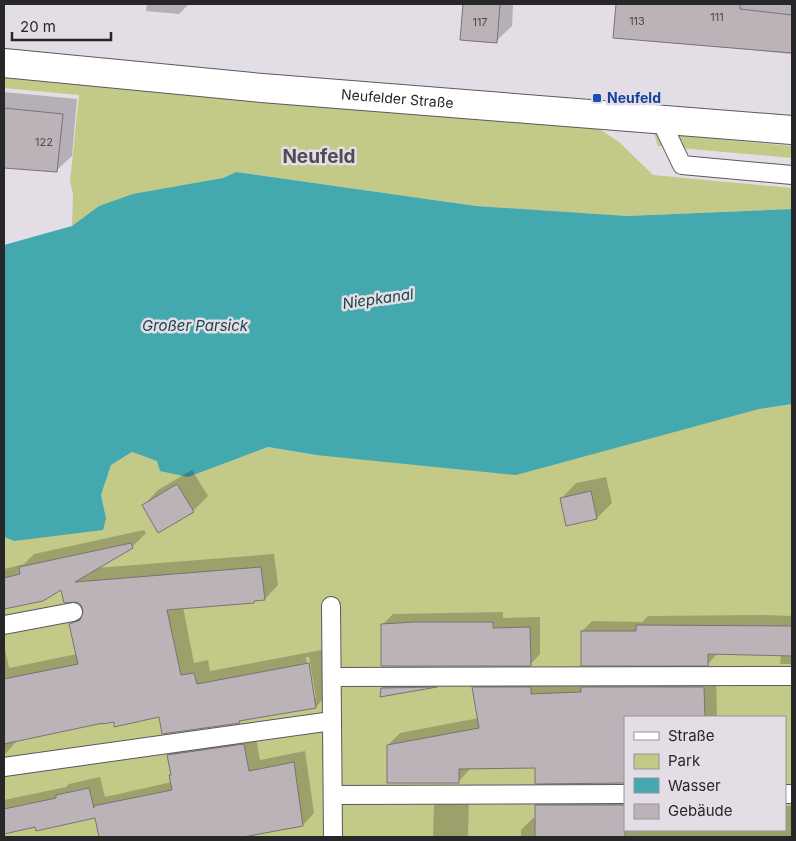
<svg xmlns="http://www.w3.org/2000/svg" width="796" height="841" font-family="Inter,sans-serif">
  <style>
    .green { fill: #c3c986; fill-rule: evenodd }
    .water { fill: #44a8af }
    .shadow { fill: #0003; fill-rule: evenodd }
    .building { fill: #bcb3b8; stroke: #7a7276 }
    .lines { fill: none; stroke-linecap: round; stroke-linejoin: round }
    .lane-casing { stroke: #5d5860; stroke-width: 20 }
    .secondary-casing { stroke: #5d5860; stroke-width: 30 }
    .lane { stroke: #fff; stroke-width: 18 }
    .secondary { stroke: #fff; stroke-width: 28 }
    .transit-dot { fill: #1a4fb4; stroke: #e3dde6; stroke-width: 2 }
    .labels { text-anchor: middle; stroke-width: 5; stroke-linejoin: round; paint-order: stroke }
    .number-label { font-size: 11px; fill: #4c494d }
    .street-label { font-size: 14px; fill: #272629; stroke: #e3dde6 }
    .transit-label { font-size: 14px; font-weight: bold; fill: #164399; stroke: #e3dde6; text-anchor: start }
    .water-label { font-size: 15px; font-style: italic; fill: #184549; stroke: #e3dde6 }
    .district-label { font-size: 19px; font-weight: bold; fill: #504c53; stroke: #e3dde6 }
  </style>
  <rect width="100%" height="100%" fill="#e3dde6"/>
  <g class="green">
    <polygon points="4,76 595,126 619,142 653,175 792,188 792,209 627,216 476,206 236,172 223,178 99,206 72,226 73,194 70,182 79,95 4,88"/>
    <polygon points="654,133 792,146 792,158 658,146"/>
    <path d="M792,404V837H4V537L14,541L106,518L101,495L111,465L132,452L157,461L188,477L268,447L316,455ZM625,717H785V830H625Z"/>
  </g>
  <polygon class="water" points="236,172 476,206 627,216 792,209 792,404 759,409 516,475 316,455 268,447 188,477 160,471 157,461 132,452 111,465 101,495 106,518 103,530 14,541 4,537 4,245 72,226 99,206 133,194 223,178"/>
  <g class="shadow">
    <polygon points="147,4 189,4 179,14 146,11"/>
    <polygon points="464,4 513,4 512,26 496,41 461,38"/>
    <polygon points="617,4 792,4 792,54 614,37"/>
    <polygon points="4,92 77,99 72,156 56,171 4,167"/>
    <polygon points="192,470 208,496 193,511 143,506 158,490"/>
    <polygon points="606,477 612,503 597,518 561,499 576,483"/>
    <path d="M144,530L146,533L132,547L96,568L274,554L278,585L265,599L183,607L194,663L208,660L210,671L322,650L329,693L316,707L242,719L239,722L159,716L115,720L18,740L4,755V645L9,668L77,654L70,624L84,611L82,604L62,588L43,599L4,608V569L24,564L34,554ZM306,657H309L316,698H313Z"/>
    <polygon points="503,612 503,618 540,617 540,654 530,665 383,624 393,614"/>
    <polygon points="764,615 792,616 792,664 780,664 781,655 718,653 708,664 582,631 592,621 642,622 648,616"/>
    <polygon points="397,673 450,673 437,686 382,696 382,688"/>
    <polygon points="716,675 717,717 625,717 537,767 471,768 458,782 388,745 400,733 479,718 473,688 485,676"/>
    <polygon points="255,733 260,760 305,751 314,813 303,825 236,837 100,837 96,817 4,833 4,800 66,787 69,784 100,777 105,797 172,782 170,776 172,774 168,755 180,744"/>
    <polygon points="447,793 469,793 468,837 433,837 434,806"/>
    <polygon points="549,793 625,793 625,830 785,830 785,806 792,806 792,837 521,837 521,830 533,818 536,818 536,805"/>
  </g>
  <g class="building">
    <polygon points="463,4 500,4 497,43 460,40"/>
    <polygon points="616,4 740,4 740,9 792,15 792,53 613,38"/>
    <polygon points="4,108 63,114 57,172 4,168"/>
    <polygon points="177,484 194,512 158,533 142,505"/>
    <polygon points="591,491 597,519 566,526 560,498"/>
    <polygon points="131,543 133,548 75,582 261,567 265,600 254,601 254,603 167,610 181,675 194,673 197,684 309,663 316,708 239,721 240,723 162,734 159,717 114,727 114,722 103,724 103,723 4,744 4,679 78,664 69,624 80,620 83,611 81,605 77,602 64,603 61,590 43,601 4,609 4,578 20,574 19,567"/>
    <polygon points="415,622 493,622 493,628 530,627 531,666 381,666 381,624"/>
    <polygon points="636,625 792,626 792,656 708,654 708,666 581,666 581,631 636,631"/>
    <polygon points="437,687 380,697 381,688"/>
    <polygon points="472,687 531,687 531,694 581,692 581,687 704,687 705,717 625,717 625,783 535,784 535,768 459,769 459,783 387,783 387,745 479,728"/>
    <polygon points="244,744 249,771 294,762 303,826 243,837 99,837 95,818 36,831 35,827 4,834 4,809 56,798 56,795 89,788 94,808 93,806 172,790 169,775 171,775 167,755"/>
    <rect x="535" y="805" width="90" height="32"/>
  </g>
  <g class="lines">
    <g class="lane-casing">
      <g id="lane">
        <polyline points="660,119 682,165 792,175"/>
        <polyline points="331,606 333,837"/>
        <polyline points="4,625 73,612"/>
        <polyline points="332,677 792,676"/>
        <polyline points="4,767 332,721"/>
        <polyline points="785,794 792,794"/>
        <polyline points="333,795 625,794"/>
      </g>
    </g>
    <g class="secondary-casing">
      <g id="secondary">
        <path id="s1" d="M4,63L262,88L792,130"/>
      </g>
    </g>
    <use href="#lane" class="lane"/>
    <use href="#secondary" class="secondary"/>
  </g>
  <rect class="transit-dot" x="592" y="93" width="10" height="10" rx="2.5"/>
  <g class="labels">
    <g class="number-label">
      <text x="717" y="21">111</text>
      <text x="637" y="25">113</text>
      <text x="480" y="26">117</text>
      <text x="44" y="146">122</text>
    </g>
    <g class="street-label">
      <text dy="5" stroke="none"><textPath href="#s1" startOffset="395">Neufelder Straße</textPath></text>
    </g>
    <g class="transit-label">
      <text x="607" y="103">Neufeld</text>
    </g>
    <g class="water-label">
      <text transform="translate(378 299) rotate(-8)" y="5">Niepkanal</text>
      <text x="195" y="331">Großer Parsick</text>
    </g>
    <g class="district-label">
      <text x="319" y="163">Neufeld</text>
    </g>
  </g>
  <rect width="796" height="841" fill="none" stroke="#272629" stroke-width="10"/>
  <rect x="624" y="716" width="162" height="115" fill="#e3dde6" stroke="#98949a"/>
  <rect x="634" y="732" width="25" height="8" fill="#ffffff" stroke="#98949a"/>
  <text x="668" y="741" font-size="15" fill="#272629">Straße</text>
  <rect x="634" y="754" width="25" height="15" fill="#c3c986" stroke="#98949a"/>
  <text x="668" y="766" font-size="15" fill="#272629">Park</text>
  <rect x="634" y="778" width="25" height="15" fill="#44a8af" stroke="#98949a"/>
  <text x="668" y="791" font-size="15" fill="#272629">Wasser</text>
  <rect x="634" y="804" width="25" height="15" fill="#bcb3b8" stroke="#98949a"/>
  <text x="668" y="816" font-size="15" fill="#272629">Gebäude</text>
  <path d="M12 32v8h99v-8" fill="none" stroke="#272629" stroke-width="2.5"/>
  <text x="20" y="32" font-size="15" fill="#272629" stroke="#e3dde6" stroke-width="4" paint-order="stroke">20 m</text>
</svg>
